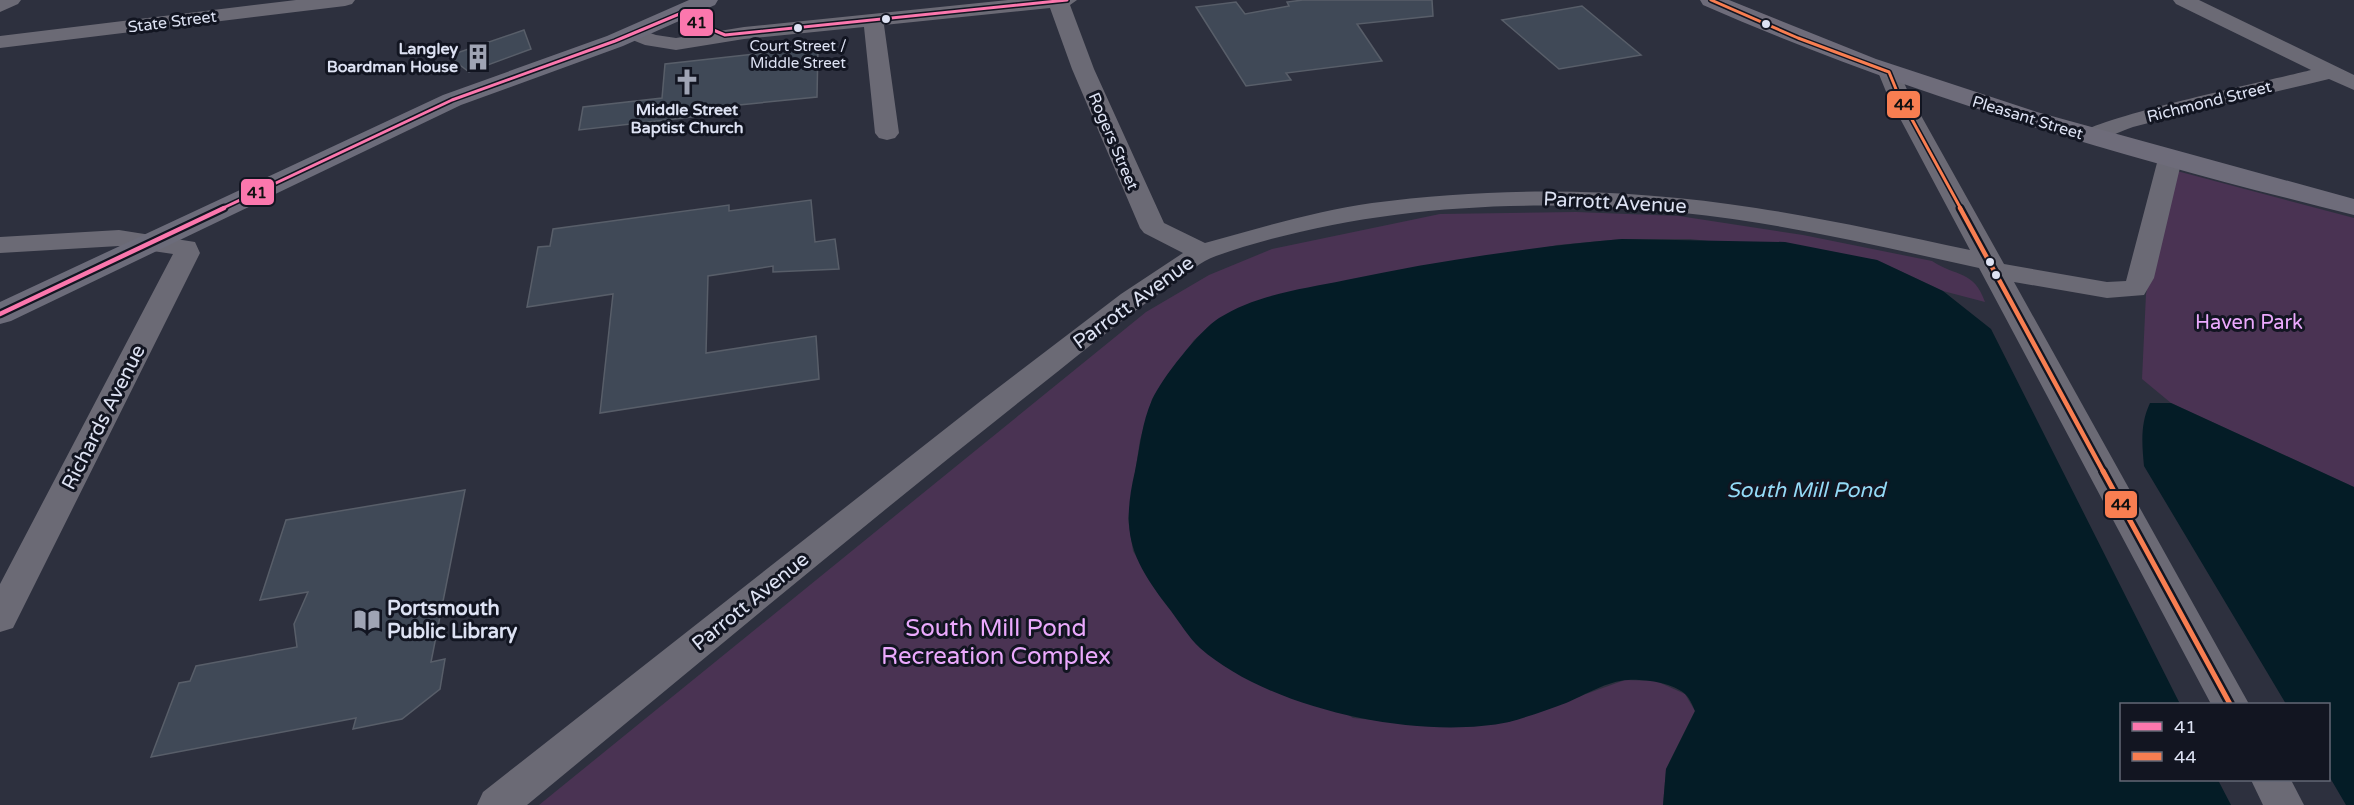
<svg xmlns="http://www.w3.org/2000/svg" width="2354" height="805" font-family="'Varela Round',sans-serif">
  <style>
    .green { fill: #4a3353 }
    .water { fill: #041c26 }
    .building { fill: #404957; stroke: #585e69; stroke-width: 1.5 }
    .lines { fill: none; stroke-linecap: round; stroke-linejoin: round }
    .street { fill: #6b6a75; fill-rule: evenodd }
    .secondary { fill: #6e6c7a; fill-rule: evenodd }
    .primary { fill: #6c6c7a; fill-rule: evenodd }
    .bus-1-far1-casing { stroke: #121521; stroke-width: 6 }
    .bus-1-casing { stroke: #121521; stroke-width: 9 }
    .bus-2-far2-casing { stroke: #121521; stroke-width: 6 }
    .bus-2-far1-casing { stroke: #121521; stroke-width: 9 }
    .bus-2-casing { stroke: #121521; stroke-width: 10 }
    .bus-1-far1 { stroke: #fb77ad; stroke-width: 3 }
    .bus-1 { stroke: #fb77ad; stroke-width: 4.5 }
    .bus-2-far2 { stroke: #f87e51; stroke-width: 3 }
    .bus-2-far1 { stroke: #f87e51; stroke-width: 4.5 }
    .bus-2 { stroke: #f87e51; stroke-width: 5 }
    .bus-dot { fill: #dde2f3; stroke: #121521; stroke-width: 2 }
    .labels { text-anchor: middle; stroke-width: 6; stroke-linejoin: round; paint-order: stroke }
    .far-bus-label { font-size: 15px; fill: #dde2f3; stroke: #121521 }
    .far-street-label { font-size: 16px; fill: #dde2f3; stroke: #121521 }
    .far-poi-label { font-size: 16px; font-weight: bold; fill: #dde2f3; stroke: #121521; text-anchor: end }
    .street-label { font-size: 20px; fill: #dde2f3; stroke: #121521 }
    .park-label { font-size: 20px; fill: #eba9fd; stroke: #121521 }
    .poi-label { font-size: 20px; font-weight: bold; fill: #dde2f3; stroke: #121521; text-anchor: start }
    .water-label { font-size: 21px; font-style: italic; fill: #94daf6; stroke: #121521 }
    .near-park-label { font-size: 24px; fill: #eba9fd; stroke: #121521 }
    .line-badge { stroke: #121521; stroke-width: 2 }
    .pale-badge-label { font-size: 16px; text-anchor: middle; font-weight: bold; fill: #111 }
  </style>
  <rect width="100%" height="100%" fill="#2d303e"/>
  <g class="green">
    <polygon points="2177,171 2354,218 2354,487 2171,403 2142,379 2146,294"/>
    <path d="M1576,212L1679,216L1803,235L1932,261C1956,277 1974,270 1985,302L1943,291L1877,260L1690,239H1622L1557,245L1218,319L1194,340L1152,399L1140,440L1128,519L1133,551L1159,595L1353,718L1445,727L1508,722L1625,680L1656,681L1685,694L1695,711L1666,769L1663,805H539L1146,312L1209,275L1272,249L1440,214Z"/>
  </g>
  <g class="water">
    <path d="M1622,239L1785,242L1877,260L1943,291L1991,329L2180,704H2122V780H2218L2231,805H1663L1666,769L1695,711C1693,706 1689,697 1685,694C1673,683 1644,679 1628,680C1607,681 1585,695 1566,703C1548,710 1527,717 1509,722C1419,741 1269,709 1200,648C1189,638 1180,623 1171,611C1132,561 1120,535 1135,471C1140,447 1142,422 1152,400C1161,379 1200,330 1219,318C1257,294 1303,289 1346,280C1437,261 1529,247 1622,239Z"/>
    <path d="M2150,403H2171L2354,487V805H2346L2329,776L2328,704H2286L2144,466C2142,444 2140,424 2150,403Z"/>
  </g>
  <g class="building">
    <polygon points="1303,0 1432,0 1433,16 1357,24 1382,61 1286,73 1291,80 1246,86 1196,7 1236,2 1245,14 1289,6 1287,2"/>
    <polygon points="1582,6 1641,55 1559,69 1502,20"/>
    <polygon points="524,30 531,49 469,72 448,56"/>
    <polygon points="818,47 817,97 709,108 709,115 579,130 583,107 662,98 665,64"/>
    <polygon points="811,200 815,242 835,239 839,269 773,272 773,266 708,276 706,353 816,336 819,379 600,413 613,294 527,307 538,247 550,246 553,229 729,205 729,211"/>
    <polygon points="465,490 431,662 445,659 440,689 402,719 353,729 356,718 151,757 179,683 190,681 196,666 297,647 294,624 308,592 260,600 286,520"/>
  </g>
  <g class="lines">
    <g class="street">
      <polygon points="0,0 21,0 18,4 0,12"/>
      <polygon points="296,0 355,0 352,4 345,6 0,48 0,36"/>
      <path d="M1008,0H1077L1070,5L1094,69L1164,223L1205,243C1260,228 1315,211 1372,203C1500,186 1629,188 1756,208C1828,219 1899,235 1970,250L1887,94L1878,72L1881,67L1889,65L1897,67L1909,94L2004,264L2107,282L2126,281L2158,159L2162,154L2170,152L2178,154L2182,159L2154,278L2144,295L2107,298L2014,282L2249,704H2211L1979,268C1906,252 1833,235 1759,223C1583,195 1386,197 1216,256C1201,261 1187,274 1174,283C1129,314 1086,349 1042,384C868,521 698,664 527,805H477L483,792L982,400L1121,294L1183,253L1144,233L1140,228L1072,69L1050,8L884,25L899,133L895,138L887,140L879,138L875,133L864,27L744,39L676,50L645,45L625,37L622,33L625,29L632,27L656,35L676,38L744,27Z"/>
      <path d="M2173,0H2199L2354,75V90L2329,79C2263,95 2198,110 2133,127C2116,132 2099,145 2081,141L2077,136C2090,118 2277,79 2311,70L2176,4Z"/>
      <polygon points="119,230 195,242 200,253 13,628 0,632 0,584 173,254 119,246 0,253 0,237"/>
      <polygon points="2251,780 2291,780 2304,805 2263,805"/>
    </g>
    <path class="secondary" d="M1700,0H1729L1876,59L2037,112L2354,199V215C2132,160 1913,97 1703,5Z"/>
    <polygon class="primary" points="689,0 718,0 715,5 623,46 461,105 11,321 0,324 0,302 443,95 607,36"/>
    <g class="bus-1-far1-casing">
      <polyline id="bus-1-far1" points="221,209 452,100 615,41 684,12 697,23 725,35 1067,0"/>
    </g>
    <g class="bus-1-casing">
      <polyline id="bus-1" points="0,314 224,208"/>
    </g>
    <g class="bus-2-far2-casing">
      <polyline id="bus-2-far2" points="1711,0 1798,38 1889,72 1898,94 1961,209"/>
    </g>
    <g class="bus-2-far1-casing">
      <polyline id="bus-2-far1" points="1960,208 2104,473"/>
    </g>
    <g class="bus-2-casing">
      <polyline id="bus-2" points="2103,471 2230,704"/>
    </g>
    <use href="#bus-1-far1" class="bus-1-far1"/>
    <use href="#bus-1" class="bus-1"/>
    <use href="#bus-2-far2" class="bus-2-far2"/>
    <use href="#bus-2-far1" class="bus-2-far1"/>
    <use href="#bus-2" class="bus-2"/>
  </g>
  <defs>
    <g id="building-bare" transform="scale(2.07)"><path d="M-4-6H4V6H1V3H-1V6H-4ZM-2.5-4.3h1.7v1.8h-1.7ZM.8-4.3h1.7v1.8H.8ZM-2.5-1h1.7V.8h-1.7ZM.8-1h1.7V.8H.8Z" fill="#9fa4b4" stroke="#121521" stroke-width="2.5" paint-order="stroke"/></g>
    <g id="church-bare" transform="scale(2.07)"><path d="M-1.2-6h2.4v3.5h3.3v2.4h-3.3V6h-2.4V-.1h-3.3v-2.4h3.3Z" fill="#9fa4b4" stroke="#121521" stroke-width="2.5" paint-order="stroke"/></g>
    <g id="library-bare" transform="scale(2.07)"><path d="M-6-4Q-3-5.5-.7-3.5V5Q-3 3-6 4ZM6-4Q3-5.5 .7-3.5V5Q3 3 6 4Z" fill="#9fa4b4" stroke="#121521" stroke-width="2.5" paint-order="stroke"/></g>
  </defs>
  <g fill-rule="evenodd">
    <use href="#building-bare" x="478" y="57"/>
    <use href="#church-bare" x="687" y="82"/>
    <use href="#library-bare" x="367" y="620"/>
  </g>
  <g class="bus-dot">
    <circle cx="886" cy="19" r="5"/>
    <circle cx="1766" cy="24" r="5"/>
    <circle cx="798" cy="28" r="5"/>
    <circle cx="1990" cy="262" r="5"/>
    <circle cx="1996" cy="275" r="5"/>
  </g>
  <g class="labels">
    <g class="far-bus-label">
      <text x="798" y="51">Court Street /<tspan x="798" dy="17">Middle Street</tspan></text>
    </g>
    <g class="far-street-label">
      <text transform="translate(172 21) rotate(-7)" y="6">State Street</text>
      <text transform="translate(2209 101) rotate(-14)" y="6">Richmond Street</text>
      <text transform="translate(2028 117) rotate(17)" y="6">Pleasant Street</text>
      <text transform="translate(1114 141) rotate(67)" y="6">Rogers Street</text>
    </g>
    <g class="far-poi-label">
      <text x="458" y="54">Langley<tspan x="458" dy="18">Boardman House</tspan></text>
      <text x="687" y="115" text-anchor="middle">Middle Street<tspan x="687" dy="18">Baptist Church</tspan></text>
    </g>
    <g class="street-label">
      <text transform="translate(1615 202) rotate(3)" y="7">Parrott Avenue</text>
      <text transform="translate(1133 302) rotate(-36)" y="7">Parrott Avenue</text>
      <text transform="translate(103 417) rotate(-63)" y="7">Richards Avenue</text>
      <text transform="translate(750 601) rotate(-39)" y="7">Parrott Avenue</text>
    </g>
    <g class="park-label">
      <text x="2249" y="329">Haven Park</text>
    </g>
    <g class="poi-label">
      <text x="387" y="615">Portsmouth<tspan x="387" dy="23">Public Library</tspan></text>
    </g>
    <g class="water-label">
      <text x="1806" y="497">South Mill Pond</text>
    </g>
    <g class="near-park-label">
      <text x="996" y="636">South Mill Pond<tspan x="996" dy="28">Recreation Complex</tspan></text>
    </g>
  </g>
  <g class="line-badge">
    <rect x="679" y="8" width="35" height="29" rx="6" fill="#fb77ad"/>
    <rect x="1886" y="90" width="35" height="29" rx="6" fill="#f87e51"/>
    <rect x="240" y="178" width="35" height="28" rx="6" fill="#fb77ad"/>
    <rect x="2104" y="490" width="34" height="29" rx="6" fill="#f87e51"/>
  </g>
  <g class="pale-badge-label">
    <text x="697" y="28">41</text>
    <text x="1904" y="110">44</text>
    <text x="257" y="198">41</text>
    <text x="2121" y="510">44</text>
  </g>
  <rect x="2120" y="703" width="210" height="78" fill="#121521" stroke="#636775" stroke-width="1.5"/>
  <rect x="2132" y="722" width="30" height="9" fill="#fb77ad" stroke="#636775" stroke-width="1.5"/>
  <text x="2174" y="733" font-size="18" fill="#dde2f3">41</text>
  <rect x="2132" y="752" width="30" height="9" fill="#f87e51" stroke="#636775" stroke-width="1.5"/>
  <text x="2174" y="763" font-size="18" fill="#dde2f3">44</text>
</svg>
